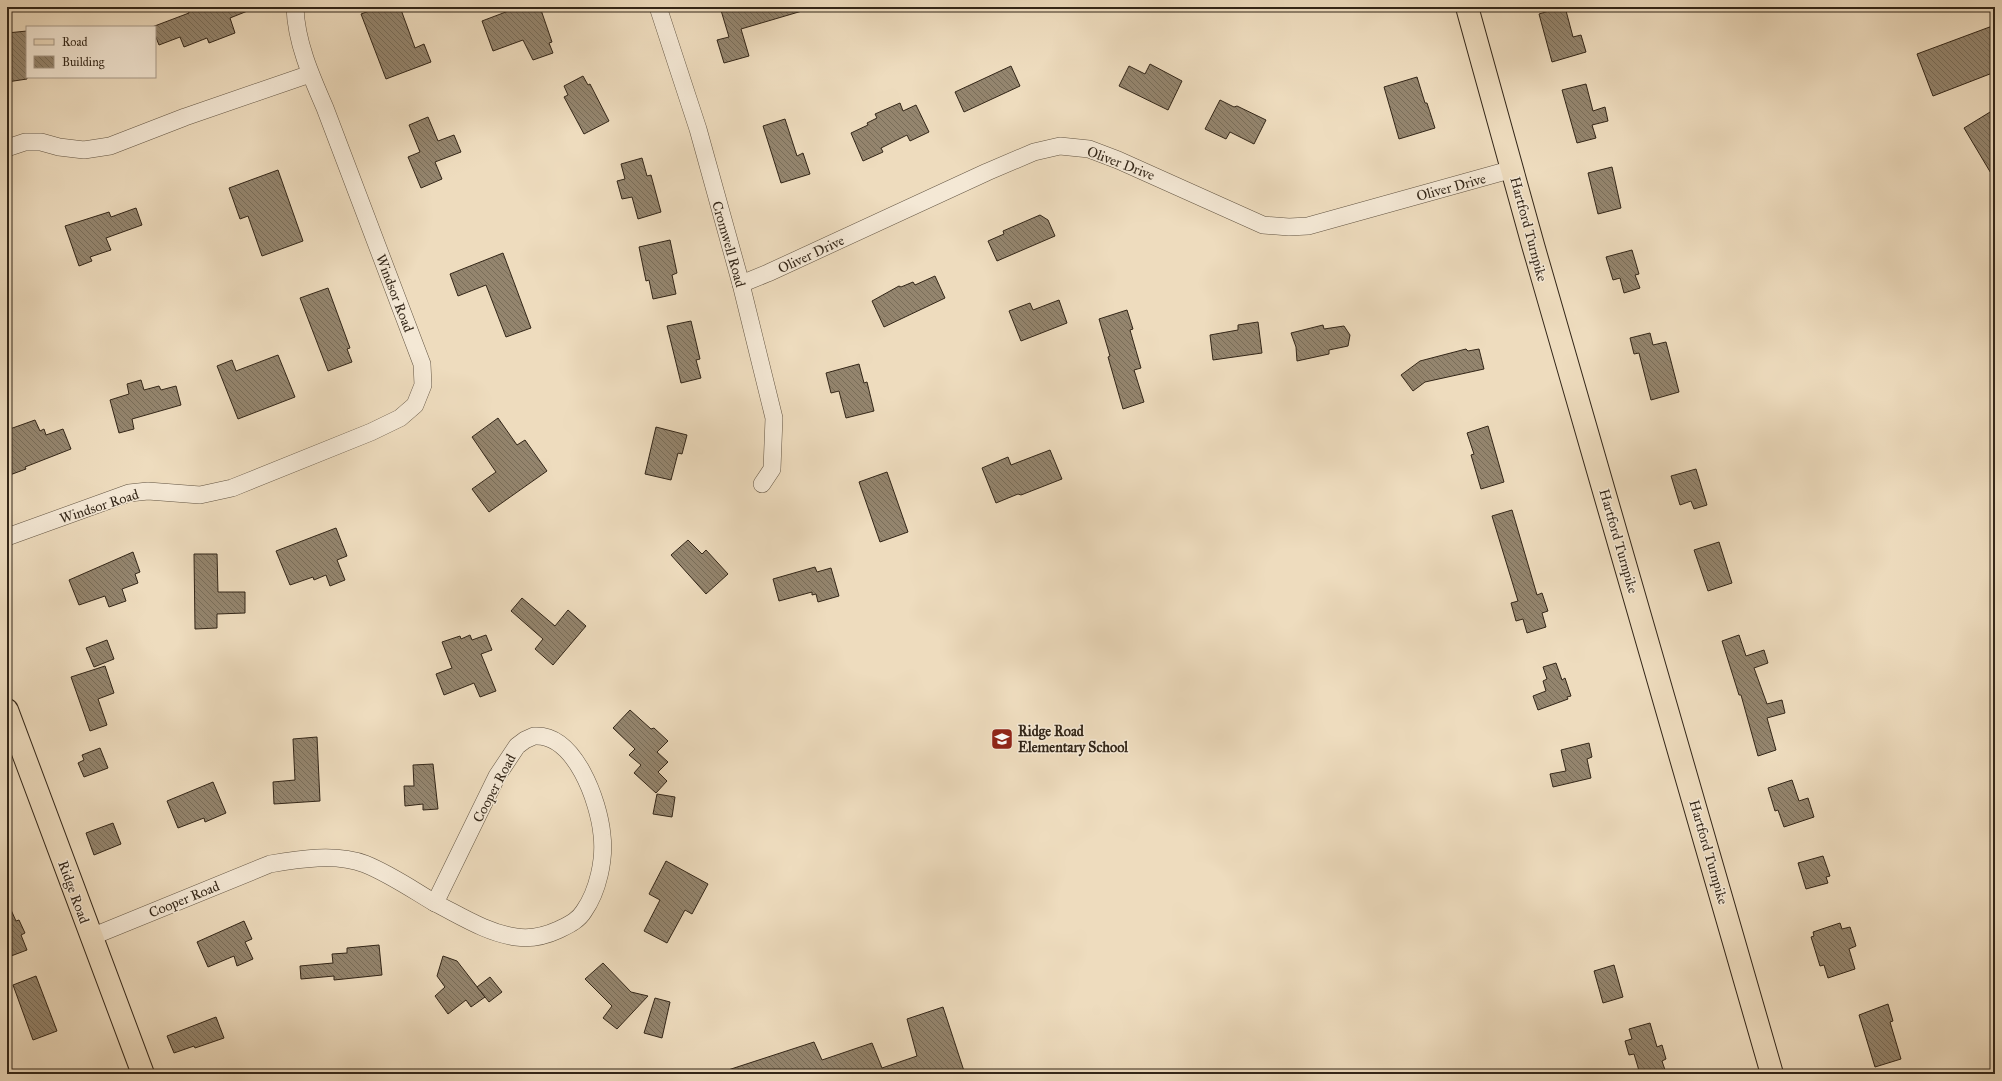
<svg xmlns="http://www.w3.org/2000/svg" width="2002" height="1081" font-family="'IM FELL Great Primer',serif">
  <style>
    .building { fill: url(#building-back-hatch); stroke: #332618 }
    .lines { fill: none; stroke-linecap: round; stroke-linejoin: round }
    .minor-casing { stroke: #625442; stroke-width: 18 }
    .major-casing { stroke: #332618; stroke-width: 24 }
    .minor { stroke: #f4e8d5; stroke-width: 17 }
    .major { stroke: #eedcbe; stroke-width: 22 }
    .labels { text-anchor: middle; stroke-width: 3; stroke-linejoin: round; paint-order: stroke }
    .street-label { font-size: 14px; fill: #332618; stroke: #f4e8d5 }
    .poi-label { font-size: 14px; font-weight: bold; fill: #332618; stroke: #f4e8d5; text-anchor: start }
  </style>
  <defs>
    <pattern id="building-back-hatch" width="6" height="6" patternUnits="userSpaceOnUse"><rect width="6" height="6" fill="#94856e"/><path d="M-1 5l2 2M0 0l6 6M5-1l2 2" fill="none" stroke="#796d59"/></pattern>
  </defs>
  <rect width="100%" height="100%" fill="#eedcbe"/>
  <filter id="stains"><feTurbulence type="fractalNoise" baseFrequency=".005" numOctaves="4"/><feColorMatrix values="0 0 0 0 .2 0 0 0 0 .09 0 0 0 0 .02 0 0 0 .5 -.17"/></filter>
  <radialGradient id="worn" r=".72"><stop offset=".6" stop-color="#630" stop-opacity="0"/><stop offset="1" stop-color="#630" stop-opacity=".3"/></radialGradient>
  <g class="building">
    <polygon points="187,7 255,7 255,8 230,18 235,33 209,43 207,38 184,47 180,37 159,45 155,35 155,27 152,27 189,13"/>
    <polygon points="380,7 400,7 415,48 424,44 431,62 386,79 361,14"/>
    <polygon points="519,7 540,7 552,42 549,43 553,53 533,60 523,40 493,51 482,21"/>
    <polygon points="720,7 802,7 802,11 741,29 749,56 724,63 717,40 729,37"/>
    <polygon points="1562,7 1565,7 1573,37 1581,35 1586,52 1552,62 1539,14"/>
    <polygon points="1995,25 1995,72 1933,96 1917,54"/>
    <polygon points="27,31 27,79 7,82 7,33"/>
    <polygon points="1150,64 1182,81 1168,110 1119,86 1129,66 1145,74"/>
    <polygon points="1011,66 1020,86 964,112 955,92"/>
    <polygon points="583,76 588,85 590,84 609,121 584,134 564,97 568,95 564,86"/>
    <polygon points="1417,77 1425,103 1427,103 1435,128 1399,139 1384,87"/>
    <polygon points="1586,84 1593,111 1605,107 1608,121 1592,125 1596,138 1577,143 1562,90"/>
    <polygon points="1220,100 1234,107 1237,106 1266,120 1254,144 1230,132 1226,139 1205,129"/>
    <polygon points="900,103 903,111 916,105 929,132 910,141 907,135 881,148 883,152 863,161 851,133 868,125 867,123 877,118 875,114"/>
    <polygon points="1995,109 1995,180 1964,128"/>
    <polygon points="428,117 438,141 454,135 461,152 435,162 442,179 421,188 408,157 420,152 409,125"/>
    <polygon points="785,119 797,156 803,153 810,174 781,183 763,126"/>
    <polygon points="642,158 647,176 651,175 661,212 638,219 632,197 622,199 617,181 625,179 621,164"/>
    <polygon points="1612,167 1621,208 1598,214 1588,173"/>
    <polygon points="278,170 303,241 262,256 248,216 240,219 229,188"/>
    <polygon points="136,208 142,225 106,238 111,250 90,257 92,261 79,266 65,226 109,212 111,217"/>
    <polygon points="1040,215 1048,220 1055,236 997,261 988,241 1004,234 1003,231"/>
    <polygon points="670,240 677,273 672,275 676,294 653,299 649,280 646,281 639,247"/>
    <polygon points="1632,250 1639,274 1635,275 1640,288 1624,293 1620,278 1613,280 1606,257"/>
    <polygon points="503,253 531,328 506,337 486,285 458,296 450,274"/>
    <polygon points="935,276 945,298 884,327 872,301 899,286 901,287 913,282 915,285"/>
    <polygon points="328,288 350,348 347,349 352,362 328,371 300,298"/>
    <polygon points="1059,300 1067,323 1021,341 1009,311 1030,303 1033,310"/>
    <polygon points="1127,310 1133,329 1130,330 1141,368 1134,370 1144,402 1123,409 1108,357 1110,356 1099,319"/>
    <polygon points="691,321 700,359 696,360 701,378 681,383 667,326"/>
    <polygon points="1258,322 1262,353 1213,360 1210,335 1238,330 1238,325"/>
    <polygon points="1323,325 1324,329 1344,326 1350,335 1348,346 1329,350 1329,354 1297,361 1296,347 1291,333"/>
    <polygon points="1650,333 1653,345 1666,342 1679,392 1651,400 1639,353 1634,354 1630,338"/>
    <polygon points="1466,349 1468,351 1479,349 1484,369 1425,382 1413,391 1401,375 1420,361"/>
    <polygon points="278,355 295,397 238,419 217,366 232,360 236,371"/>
    <polygon points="859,364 864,383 867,382 874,411 846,418 839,391 831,393 826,373"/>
    <polygon points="141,380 144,390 159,386 161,390 176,386 181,405 132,419 134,429 119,433 110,400 129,394 127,384"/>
    <polygon points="498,418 517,445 525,440 547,471 489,512 472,489 496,472 472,437"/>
    <polygon points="35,420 40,431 44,429 46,435 63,429 71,449 25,467 26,469 7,476 7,430"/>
    <polygon points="1488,426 1504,482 1481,489 1471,455 1474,454 1467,433"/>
    <polygon points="656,427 687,435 682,454 678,453 671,480 645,474"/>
    <polygon points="1050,450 1062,479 1021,495 1018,494 996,503 982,468 1008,457 1011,465"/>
    <polygon points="1696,469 1707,505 1694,509 1691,501 1680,505 1671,476"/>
    <polygon points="887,472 908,532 880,542 859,482"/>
    <polygon points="1512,510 1537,595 1542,593 1548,611 1542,613 1546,627 1527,633 1523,619 1516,621 1511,603 1518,601 1492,516"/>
    <polygon points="336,528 347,556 337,560 345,580 330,586 326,575 314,580 313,577 290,585 276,551"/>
    <polygon points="688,540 702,554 706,550 728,574 706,594 671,555"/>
    <polygon points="1719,542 1732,583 1708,591 1694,550"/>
    <polygon points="133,552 140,572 135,574 138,583 122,589 126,601 109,607 105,596 79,605 69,580"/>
    <polygon points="194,554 217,554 218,592 245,592 245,613 217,614 217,628 195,629"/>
    <polygon points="815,567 817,572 831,568 839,596 818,602 816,594 812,595 812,592 779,601 773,579"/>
    <polygon points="522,598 555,626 568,610 586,626 553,665 535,649 543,639 511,611"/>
    <polygon points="470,635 472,640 486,635 492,650 481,654 496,691 480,697 474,683 444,695 436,674 452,668 442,642 460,636 461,639"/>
    <polygon points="1739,635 1746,656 1764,650 1768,663 1754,668 1767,704 1782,700 1785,713 1767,718 1776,750 1758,756 1741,695 1739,695 1722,641"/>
    <polygon points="107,640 114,659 94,667 86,648"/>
    <polygon points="1556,663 1562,680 1565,678 1571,696 1567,697 1568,699 1538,710 1533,696 1546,691 1543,681 1547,679 1543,667"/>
    <polygon points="105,666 114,693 98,699 107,725 90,731 71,677"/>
    <polygon points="630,710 651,729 654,728 668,741 657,752 668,762 658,772 667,781 656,793 634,773 641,765 629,755 635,749 613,728"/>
    <polygon points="317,737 320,801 274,804 273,782 295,780 293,739"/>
    <polygon points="1589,743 1592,757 1587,759 1591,778 1553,787 1550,774 1566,771 1561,750"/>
    <polygon points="100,748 108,768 84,777 78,763 84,760 82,755"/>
    <polygon points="433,764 438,809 423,810 423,804 405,806 404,786 414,786 413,765"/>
    <polygon points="1792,780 1799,801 1808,798 1814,817 1784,827 1778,810 1775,811 1768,788"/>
    <polygon points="213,782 226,813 205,822 204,818 178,828 167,801"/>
    <polygon points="657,794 675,797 672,817 653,814"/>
    <polygon points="113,823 121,844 94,855 86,833"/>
    <polygon points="1823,856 1830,876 1826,877 1828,883 1806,889 1798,863"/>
    <polygon points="666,861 708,884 692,914 685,910 667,943 644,931 660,900 649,894"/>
    <polygon points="7,901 16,921 19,920 25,933 21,935 27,950 11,956 7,947"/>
    <polygon points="244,921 252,939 245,942 253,959 237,966 234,956 208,967 197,942"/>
    <polygon points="1840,923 1842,929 1850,927 1856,946 1849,949 1855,969 1828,978 1824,965 1820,966 1811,937 1814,936 1813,932"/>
    <polygon points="379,945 382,975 334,980 334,976 301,979 300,966 333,963 332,954 347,953 347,948"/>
    <polygon points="443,956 457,961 485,997 471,1007 466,1000 448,1014 435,996 445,987 437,976"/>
    <polygon points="603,963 631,992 648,996 617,1029 603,1018 612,1006 585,979"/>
    <polygon points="1614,965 1623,997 1603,1003 1594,971"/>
    <polygon points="36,976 57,1031 33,1040 13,985"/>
    <polygon points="490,977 502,992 489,1002 477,987"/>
    <polygon points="655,998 670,1002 662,1038 644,1033"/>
    <polygon points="1888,1004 1893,1021 1890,1022 1901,1059 1875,1067 1859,1015"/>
    <polygon points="943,1007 965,1074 725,1074 725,1071 814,1042 822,1060 872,1043 882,1068 917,1056 907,1019"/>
    <polygon points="216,1017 224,1038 195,1048 194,1046 174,1053 167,1036"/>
    <polygon points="1650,1023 1657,1047 1662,1045 1666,1059 1662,1061 1665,1070 1653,1074 1640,1074 1634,1054 1629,1055 1625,1041 1632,1039 1629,1029"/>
  </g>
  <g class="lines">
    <g class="minor-casing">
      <g id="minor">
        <polyline points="658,7 698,129 741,284 774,418 772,469 762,484"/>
        <polyline points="7,148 25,142 41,142 59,147 84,150 110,146 185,117 310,74"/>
        <polyline points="741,284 768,273 987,172 1034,152 1060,146 1089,149 1118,160 1263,225 1289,227 1308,226 1513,169"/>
        <path d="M7,537L129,493L148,491L200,495L232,488L371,432L400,418L415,405L423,385L422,364L325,108C311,76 296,42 295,7"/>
        <path d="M534,736C575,733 599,802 602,835C605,859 598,891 584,911C578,921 568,925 558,930C545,936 530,939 516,937C487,933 461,916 435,903L497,776L517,746L525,740Z"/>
        <path d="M91,937L270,864C299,859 336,853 365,864C390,874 413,890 435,903"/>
      </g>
    </g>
    <g class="major-casing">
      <g id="major">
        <polyline points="1467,7 1533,245 1772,1074"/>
        <polyline points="7,710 143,1074"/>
      </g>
    </g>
    <use href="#minor" class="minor"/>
    <use href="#major" class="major"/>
  </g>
  <defs>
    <g id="school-square" transform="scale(1.15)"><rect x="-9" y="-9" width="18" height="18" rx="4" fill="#8f2418" stroke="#f4e8d5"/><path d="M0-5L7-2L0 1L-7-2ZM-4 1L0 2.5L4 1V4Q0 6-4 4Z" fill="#fff"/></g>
  </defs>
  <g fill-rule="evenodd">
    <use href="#school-square" x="1002" y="739"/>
  </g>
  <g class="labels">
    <g class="street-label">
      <text transform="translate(1121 163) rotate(21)" y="5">Oliver Drive</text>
      <text transform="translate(1451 187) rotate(-15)" y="5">Oliver Drive</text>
      <text transform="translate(1529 229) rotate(75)" y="5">Hartford Turnpike</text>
      <text transform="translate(729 244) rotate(74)" y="5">Cromwell Road</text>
      <text transform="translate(811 254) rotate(-25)" y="5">Oliver Drive</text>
      <text transform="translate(395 293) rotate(69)" y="5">Windsor Road</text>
      <text transform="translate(99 506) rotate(-18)" y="5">Windsor Road</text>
      <text transform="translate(1619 541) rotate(74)" y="5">Hartford Turnpike</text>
      <text transform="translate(494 788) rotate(-62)" y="5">Cooper Road</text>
      <text transform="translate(1709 852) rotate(74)" y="5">Hartford Turnpike</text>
      <text transform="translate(74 892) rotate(70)" y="5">Ridge Road</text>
      <text transform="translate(184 899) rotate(-22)" y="5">Cooper Road</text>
    </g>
    <g class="poi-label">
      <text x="1018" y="736">Ridge Road<tspan x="1018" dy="16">Elementary School</tspan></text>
    </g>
  </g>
  <rect width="2002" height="1081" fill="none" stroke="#eedcbe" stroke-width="24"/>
  <rect x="8" y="8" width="1986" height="1065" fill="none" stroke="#332618" stroke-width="2"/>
  <rect x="12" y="12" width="1978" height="1057" fill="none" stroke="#332618"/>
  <rect x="26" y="26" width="130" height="52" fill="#f4e8d5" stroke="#a79a89"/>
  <rect x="34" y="39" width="20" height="6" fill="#eedcbe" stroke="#a79a89"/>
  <text x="62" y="46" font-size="12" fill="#332618">Road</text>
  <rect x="34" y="56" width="20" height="12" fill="url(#building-back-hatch)" stroke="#a79a89"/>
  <text x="62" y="66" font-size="12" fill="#332618">Building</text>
  <rect width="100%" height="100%" filter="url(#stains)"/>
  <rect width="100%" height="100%" fill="url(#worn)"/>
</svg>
